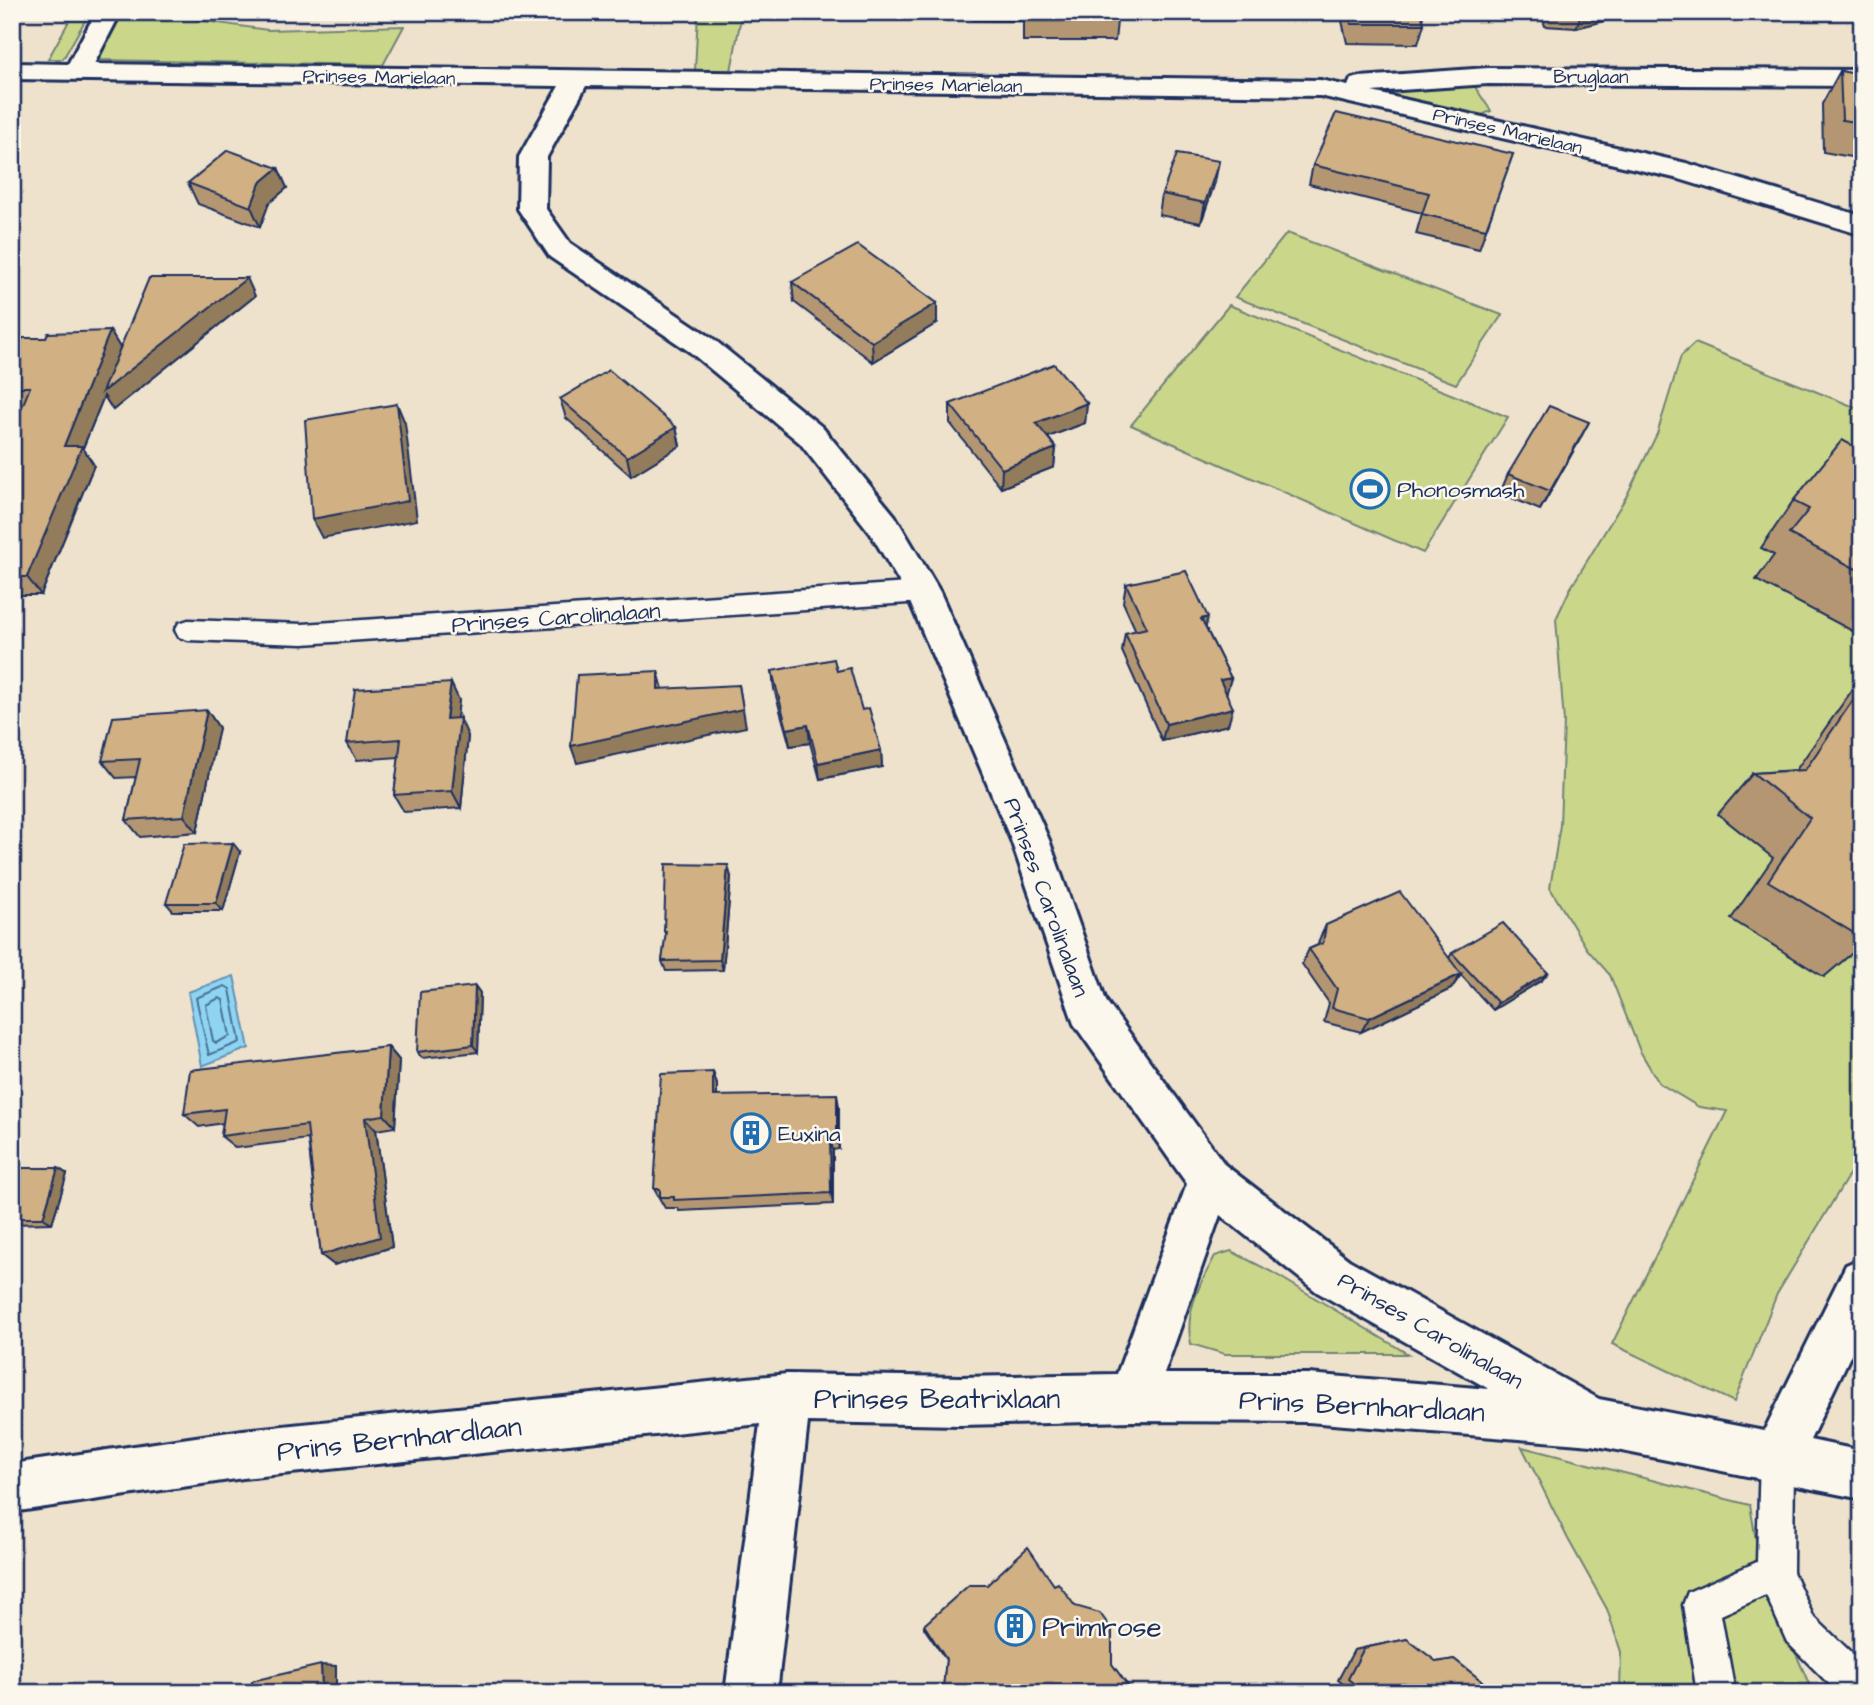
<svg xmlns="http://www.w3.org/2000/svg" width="1874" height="1705" font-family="'Architects Daughter',sans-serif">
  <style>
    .green { fill: #cad78a; stroke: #728374; stroke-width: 2 }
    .water { fill: #8fd4f0; stroke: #6192b6; stroke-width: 2 }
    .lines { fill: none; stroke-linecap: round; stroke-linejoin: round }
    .shore { stroke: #497198; stroke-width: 2 }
    .service-casing { stroke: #1b2f5e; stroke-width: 5 }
    .minor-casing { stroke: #1b2f5e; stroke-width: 6 }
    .service { fill: #fbf7ec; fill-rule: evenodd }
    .minor { fill: #fbf7ec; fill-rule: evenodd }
    .wall { fill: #b49772; stroke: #1b2f5e; stroke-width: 2 }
    .shaded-wall { fill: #927b5c; stroke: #1b2f5e; stroke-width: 2 }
    .building { fill: #d1b084; stroke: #1b2f5e; stroke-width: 2 }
    .labels { text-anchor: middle; stroke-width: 5; stroke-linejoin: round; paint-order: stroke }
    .far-street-label { font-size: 19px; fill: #1b2f5e; stroke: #fbf7ec }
    .poi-label { font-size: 23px; fill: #1b2f5e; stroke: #fbf7ec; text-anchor: start }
    .street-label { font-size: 23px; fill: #1b2f5e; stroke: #fbf7ec }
    .near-street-label { font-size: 28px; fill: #1b2f5e; stroke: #fbf7ec }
    .near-poi-label { font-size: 28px; fill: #1b2f5e; stroke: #fbf7ec; text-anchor: start }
  </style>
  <rect width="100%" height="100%" fill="#eee2cd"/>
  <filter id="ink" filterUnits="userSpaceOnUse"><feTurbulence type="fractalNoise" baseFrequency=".0143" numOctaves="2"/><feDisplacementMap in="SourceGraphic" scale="14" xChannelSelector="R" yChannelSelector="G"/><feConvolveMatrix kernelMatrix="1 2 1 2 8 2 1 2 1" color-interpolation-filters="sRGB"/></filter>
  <g filter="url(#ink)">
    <g class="green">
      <polygon points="74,12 90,12 63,59 48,59"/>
      <polygon points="117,12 183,12 183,18 268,30 404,26 383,65 98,60"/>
      <polygon points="698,12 742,12 731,71 695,71"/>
      <polygon points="1473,84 1491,111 1482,115 1380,95 1379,88"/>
      <polygon points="1287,233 1502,315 1456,384 1235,297"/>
      <polygon points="1229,305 1508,417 1423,553 1131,425"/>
      <polygon points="1695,343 1862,410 1862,1153 1777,1294 1734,1402 1612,1344 1727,1111 1699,1107 1659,1083 1640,1051 1610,975 1587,949 1550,888 1560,825 1564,722 1556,619 1570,589 1626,497 1657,434 1681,356"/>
      <path d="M1231,1251L1272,1272L1408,1354H1225L1191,1344C1184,1312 1200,1284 1215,1256Z"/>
      <polygon points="1522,1447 1750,1505 1762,1576 1813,1693 1620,1693 1621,1652 1607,1609 1568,1539"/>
    </g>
    <polygon class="water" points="234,976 249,1048 202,1066 188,992"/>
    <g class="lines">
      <g class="shore">
        <polygon points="225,986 230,989 240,1042 209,1055 196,998"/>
        <polygon points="219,998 223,1000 230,1036 216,1043 213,1041 206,1005"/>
      </g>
      <g class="service-casing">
        <g id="service">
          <polygon points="923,582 932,585 935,592 932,599 923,602 303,644 188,640 179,637 175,630 179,623 188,620 303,624"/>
          <polygon points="1777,1440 1789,1445 1794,1457 1793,1572 1813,1616 1862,1663 1862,1693 1838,1693 1787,1642 1766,1595 1721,1615 1735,1693 1697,1693 1683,1605 1688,1592 1757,1562 1760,1457 1765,1445"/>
        </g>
      </g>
      <g class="minor-casing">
        <path id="minor" d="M96,12H121L94,64L1320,80L1348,86L1351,79L1360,77L1488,68L1862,70V86L1488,84L1372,92L1686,163L1862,216V235L1679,179L1320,96L586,86L547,157L546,209L570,243L712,338L822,427L895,516L940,592L1049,840L1106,1001L1225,1165L1349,1260L1599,1399L1764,1431L1846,1265L1862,1258V1331L1810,1440L1862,1451V1499L1592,1445L1308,1422L1132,1421L960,1425L808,1422L777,1693H725L760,1424L243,1478L12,1512V1464L243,1430L787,1374L960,1377L1117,1374L1187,1184L1074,1024L1011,840L907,595L871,534L800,443L690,352L550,257L518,209L519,157L559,86L12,79V63L68,64ZM1220,1215L1317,1292L1489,1389L1308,1374H1164Z"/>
      </g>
      <use href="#service" class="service"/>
      <use href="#minor" class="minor"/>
    </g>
    <g class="wall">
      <polygon points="793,12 877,12 874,17 793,16"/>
      <polygon points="911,12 1118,12 1115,41 1023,41 1023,21 973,20 974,16 911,16"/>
      <polygon points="1340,12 1421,12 1424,24 1418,44 1347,43"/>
      <polygon points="1540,12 1607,12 1604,21 1576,28 1545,26"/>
      <polygon points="1840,71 1862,75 1862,159 1823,152 1822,104"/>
      <polygon points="1513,154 1479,249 1416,234 1422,213 1309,184 1313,165"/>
      <polygon points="278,168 287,188 269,203 260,227 198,204 188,183"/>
      <polygon points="1215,182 1201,223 1159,215 1162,194"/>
      <polygon points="792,282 937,323 873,362 794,302"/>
      <polygon points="255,296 113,410 104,396 83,448 94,465 41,595 12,595 12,432 22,407 12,406 12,359 46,338 110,331 120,348"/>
      <polygon points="560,399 676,427 680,446 631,476 566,418"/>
      <polygon points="1087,403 1085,423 1048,437 1056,448 1054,467 1001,488 950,423 950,404"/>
      <polygon points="1579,441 1540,510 1500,493 1508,474"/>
      <polygon points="1862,441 1862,636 1756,580 1774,555 1761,548 1793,501 1857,448"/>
      <polygon points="1126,584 1206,628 1231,678 1226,694 1228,725 1162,741 1122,651 1125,633 1136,631 1123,602"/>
      <polygon points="772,671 837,671 862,710 881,750 882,767 820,779 810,743 790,746 774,689"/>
      <polygon points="1862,676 1862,952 1857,949 1824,977 1731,919 1773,858 1718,814 1753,773 1796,770"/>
      <polygon points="459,700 457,718 468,736 461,808 404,812 394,795 399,757 357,760 347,743"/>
      <polygon points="207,710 219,728 197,832 140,837 126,820 136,777 116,778 102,761"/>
      <polygon points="240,852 223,911 173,911 166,903"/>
      <polygon points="731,877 723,970 666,971 662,961 666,936 664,931"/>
      <polygon points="1326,925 1449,958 1452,953 1548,973 1542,980 1493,1010 1461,975 1451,989 1361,1032 1324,1022 1329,1003 1302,964 1309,949 1318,945 1319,940"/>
      <polygon points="475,986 480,993 478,1052 422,1058 417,1052"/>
      <polygon points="388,1047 399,1060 395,1127 376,1130 392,1247 334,1265 321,1255 308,1139 236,1148 221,1136 223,1123 199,1127 184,1114"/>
      <polygon points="713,1072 717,1085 717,1096 839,1107 839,1149 833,1150 833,1204 679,1211 678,1208 665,1208 654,1189"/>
      <polygon points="12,1168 58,1168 67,1174 52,1223 12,1224"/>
      <polygon points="1054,1585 1133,1693 946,1693 943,1689 946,1660 924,1628 924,1625"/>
      <polygon points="1407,1639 1436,1662 1454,1659 1497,1693 1351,1693 1352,1691 1338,1680 1354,1650"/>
    </g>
    <g class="shaded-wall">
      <polygon points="1582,12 1607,12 1604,21 1576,28"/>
      <polygon points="1219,161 1215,182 1201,223 1205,203"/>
      <polygon points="278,168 287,188 269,203 260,227 251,207 260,183"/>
      <polygon points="247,278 255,296 113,410 104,396 83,448 94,465 41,595 27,577 64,446 110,331 122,351"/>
      <polygon points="937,303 937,323 873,362 872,342"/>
      <polygon points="1087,403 1085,423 1035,442 1036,423"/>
      <polygon points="397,404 405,423 417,520 322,538 312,519"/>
      <polygon points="1589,422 1579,441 1540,510 1550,491"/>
      <polygon points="676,427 680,446 631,476 627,457"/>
      <polygon points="1056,448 1054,467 1001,488 1002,469"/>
      <polygon points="1208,617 1204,635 1201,619"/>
      <polygon points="658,671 663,689 658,689"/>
      <polygon points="1231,678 1226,695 1220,680"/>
      <polygon points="451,683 459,700 455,736 446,719"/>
      <polygon points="739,685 746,727 577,763 571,746"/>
      <polygon points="1233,708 1228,725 1162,741 1166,724"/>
      <polygon points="207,710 219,728 197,832 184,816"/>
      <polygon points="460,718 468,736 461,808 452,791"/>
      <polygon points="808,725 810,743 790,746 787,729"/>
      <polygon points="881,750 882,767 820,779 818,763"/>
      <polygon points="233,843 240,852 223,911 216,903"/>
      <polygon points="728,865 731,877 723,970 720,960"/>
      <polygon points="1548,973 1542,980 1493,1010 1498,1003"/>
      <polygon points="1461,974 1451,989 1361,1032 1369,1018"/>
      <polygon points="475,986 480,993 478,1052 473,1045"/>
      <polygon points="388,1047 399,1060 395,1127 384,1115"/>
      <polygon points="713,1072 717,1085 717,1108 713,1096"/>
      <polygon points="837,1094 839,1107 839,1149 837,1138"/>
      <polygon points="365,1118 376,1130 392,1247 334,1265 321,1255"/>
      <polygon points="830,1138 833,1150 833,1204 831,1193"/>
      <polygon points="58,1168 67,1174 52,1223 43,1218"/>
      <polygon points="321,1665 336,1666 336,1693 322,1693"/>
    </g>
    <g class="building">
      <polygon points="1349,12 1421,12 1424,24 1351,24"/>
      <polygon points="1840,71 1862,75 1862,123 1842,120"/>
      <polygon points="1336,113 1513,154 1486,229 1422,214 1429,193 1313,165"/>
      <polygon points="228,150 278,168 260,183 251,207 188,183"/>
      <polygon points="1177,154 1219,161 1205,203 1162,194"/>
      <polygon points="858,245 937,303 872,342 792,282"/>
      <polygon points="149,278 247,278 102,392"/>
      <polygon points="110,331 64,446 82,446 27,577 12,577 12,432 30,387 12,387 12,359 22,338 46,338 48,333"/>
      <polygon points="1054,364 1087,403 1036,423 1056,448 1002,469 950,404"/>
      <polygon points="609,370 676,427 627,457 560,399"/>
      <polygon points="397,404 408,501 312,519 305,420"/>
      <polygon points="1549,406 1589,422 1550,491 1508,474"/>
      <polygon points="1842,440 1857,448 1862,441 1862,572 1789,534 1809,509 1793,501"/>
      <polygon points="1186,571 1208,617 1201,619 1231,678 1220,680 1233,708 1166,724 1125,633 1147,628 1126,584"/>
      <polygon points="834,659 837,671 850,668 862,710 869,708 881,750 818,763 808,725 787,729 772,671"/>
      <polygon points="658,671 658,689 739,685 743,709 571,746 577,675"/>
      <polygon points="451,683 446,719 460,718 452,791 394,795 401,739 347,743 355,689"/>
      <polygon points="1862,687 1862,938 1768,881 1810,818 1753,773 1805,770"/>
      <polygon points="207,710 184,816 126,820 140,759 102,761 113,717"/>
      <polygon points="233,843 216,903 166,903 184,844"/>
      <polygon points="666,864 728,865 720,960 662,961 666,931 664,931"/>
      <polygon points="1400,892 1461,974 1369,1018 1332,1008 1337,989 1309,949 1323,943 1326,925"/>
      <polygon points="1503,923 1548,973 1498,1003 1452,953"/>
      <polygon points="475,986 473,1045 417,1052 420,992"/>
      <polygon points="388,1047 384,1115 365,1118 380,1237 321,1255 307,1125 221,1136 225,1109 184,1114 190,1070"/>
      <polygon points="713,1072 713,1096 837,1094 837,1138 830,1138 831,1193 674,1200 674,1197 660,1197 660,1189 654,1189 661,1074"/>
      <polygon points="12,1168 58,1168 43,1218 12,1218"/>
      <polygon points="1028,1547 1054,1585 1058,1583 1075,1606 1100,1613 1112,1630 1112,1664 1133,1693 946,1693 943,1688 946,1659 924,1625 969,1585 987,1585"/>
      <polygon points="1407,1639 1437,1662 1454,1659 1497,1693 1360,1693 1362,1690 1348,1679 1364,1648"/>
      <polygon points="321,1665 322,1693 252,1693 252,1681"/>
    </g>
  </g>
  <defs>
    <g id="stadium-ring" transform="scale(2.0125)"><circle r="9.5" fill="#fbf7ec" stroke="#1f6fb2" stroke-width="1.5"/><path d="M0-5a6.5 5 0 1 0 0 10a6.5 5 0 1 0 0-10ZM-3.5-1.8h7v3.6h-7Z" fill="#1f6fb2"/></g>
    <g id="building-ring" transform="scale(2.0125)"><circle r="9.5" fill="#fbf7ec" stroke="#1f6fb2" stroke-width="1.5"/><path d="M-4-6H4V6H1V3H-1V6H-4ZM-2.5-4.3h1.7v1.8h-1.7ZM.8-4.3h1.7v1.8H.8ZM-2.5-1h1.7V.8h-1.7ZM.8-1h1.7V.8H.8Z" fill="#1f6fb2"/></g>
  </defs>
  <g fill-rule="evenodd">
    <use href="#stadium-ring" x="1370" y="489"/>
    <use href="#building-ring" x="751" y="1133"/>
    <use href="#building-ring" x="1015" y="1626"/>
  </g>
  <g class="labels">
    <g class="far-street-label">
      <text transform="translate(379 76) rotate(1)" y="7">Prinses Marielaan</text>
      <text x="1591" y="83">Bruglaan</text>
      <text transform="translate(946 84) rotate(1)" y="7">Prinses Marielaan</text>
      <text transform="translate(1508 130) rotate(13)" y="7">Prinses Marielaan</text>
    </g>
    <g class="poi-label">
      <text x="1397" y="497">Phonosmash</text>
      <text x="778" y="1141">Euxina</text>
    </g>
    <g class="street-label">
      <text transform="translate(556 617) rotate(-4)" y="8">Prinses Carolinalaan</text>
      <text transform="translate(1047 897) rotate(70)" y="8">Prinses Carolinalaan</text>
      <text transform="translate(1431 1330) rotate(30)" y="8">Prinses Carolinalaan</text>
    </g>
    <g class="near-street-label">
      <text x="937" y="1408">Prinses Beatrixlaan</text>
      <text transform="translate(1362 1405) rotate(3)" y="10">Prins Bernhardlaan</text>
      <text transform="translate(399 1438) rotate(-6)" y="10">Prins Bernhardlaan</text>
    </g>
    <g class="near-poi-label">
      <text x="1042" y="1636">Primrose</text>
    </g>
  </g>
  <rect width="1874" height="1705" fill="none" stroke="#fbf7ec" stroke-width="42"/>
  <rect x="21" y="21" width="1832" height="1663" fill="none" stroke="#1b2f5e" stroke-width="2.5" filter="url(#ink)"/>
</svg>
